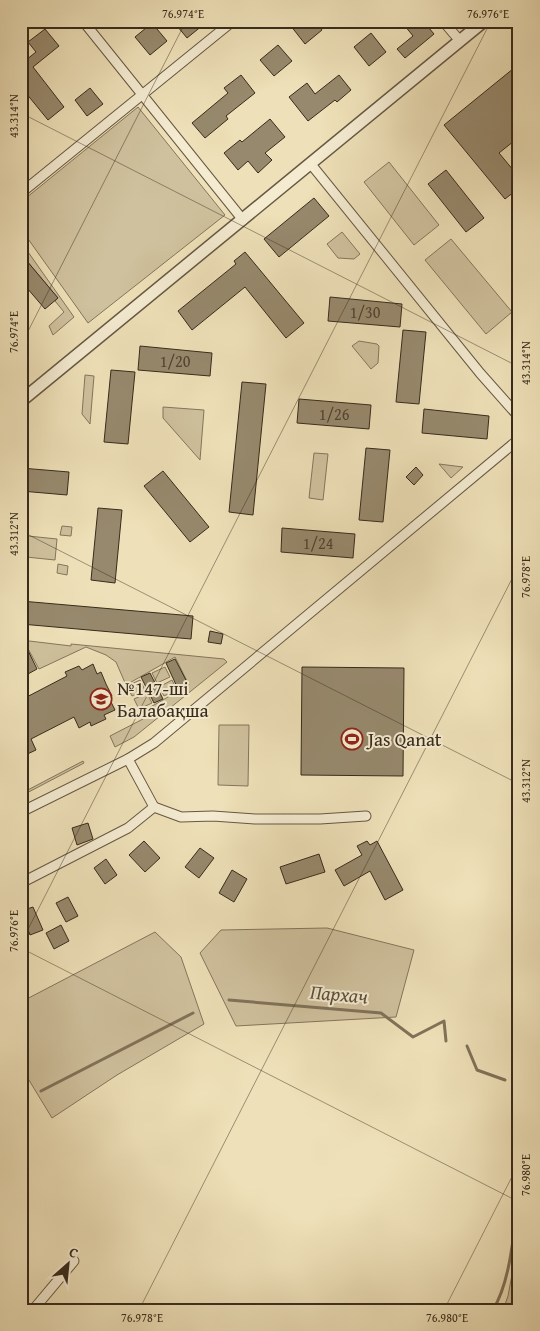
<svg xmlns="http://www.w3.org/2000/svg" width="540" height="1331" font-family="'Gentium Book Plus',serif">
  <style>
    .green { fill: #cfc19d; stroke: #84765c }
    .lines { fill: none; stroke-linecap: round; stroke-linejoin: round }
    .stream { stroke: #807259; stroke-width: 3 }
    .building { fill: #97896d; stroke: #382b1b }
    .minor-casing { stroke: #665842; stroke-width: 11 }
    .tertiary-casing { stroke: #665842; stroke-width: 14 }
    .minor { stroke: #f4ebd1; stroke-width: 9 }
    .tertiary { stroke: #f4ebd1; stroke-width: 11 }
    .ticks { fill: none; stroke: #382b1b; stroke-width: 1; stroke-opacity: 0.45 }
    .labels { text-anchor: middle; stroke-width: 4; stroke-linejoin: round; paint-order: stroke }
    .number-label { font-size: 16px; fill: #504230 }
    .poi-label { font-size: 19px; fill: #382b1b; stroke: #f4ebd1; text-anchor: start }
    .water-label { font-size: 20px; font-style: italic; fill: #5c4f3a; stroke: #f4ebd1 }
    .neatline { fill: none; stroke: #382b1b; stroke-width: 2 }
    .ticks-label { font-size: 12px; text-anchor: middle; fill: #382b1b }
  </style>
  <rect width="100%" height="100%" fill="#eee0b8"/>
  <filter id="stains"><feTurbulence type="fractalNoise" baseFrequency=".004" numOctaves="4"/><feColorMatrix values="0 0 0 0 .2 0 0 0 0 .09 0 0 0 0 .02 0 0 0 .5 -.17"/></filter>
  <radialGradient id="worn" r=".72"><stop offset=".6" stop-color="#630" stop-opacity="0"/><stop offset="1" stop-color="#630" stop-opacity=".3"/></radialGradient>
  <g class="green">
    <polygon points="138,107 225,215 88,323 21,229 21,202"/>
    <polygon points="389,162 439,225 414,245 364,182"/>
    <polygon points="342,232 360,254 354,259 338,258 327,244"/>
    <polygon points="451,239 512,312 486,334 425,260"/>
    <polygon points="21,242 74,317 53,335 49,326 64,312 55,301 58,298 21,254"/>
    <path d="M21,319C28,327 30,334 22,341Z"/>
    <polygon points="359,341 377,344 379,346 378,363 371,369 352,346"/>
    <polygon points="85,375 94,376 90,424 82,414"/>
    <polygon points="163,407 204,410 200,460 163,418"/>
    <polygon points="314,453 328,454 323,500 309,498"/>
    <polygon points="439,464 463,467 451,478"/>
    <polygon points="62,526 72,527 71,536 60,535"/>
    <polygon points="28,536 57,539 55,560 26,557"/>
    <polygon points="58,564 68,566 67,575 57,573"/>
    <polygon points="21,640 71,646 71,644 224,659 227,662 134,737 115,747 110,736 143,719 140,713 189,685 175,657 126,685 116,662 106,655 86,647 39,669 25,643 21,645"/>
    <polygon points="165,667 170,677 157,683 152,673"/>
    <polygon points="140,680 145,690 132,696 127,686"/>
    <polygon points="172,680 177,690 164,696 159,687"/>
    <polygon points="147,693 152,703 139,709 134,699"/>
    <polygon points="219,725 249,725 248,786 218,785"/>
    <polygon points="83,761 84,763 21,796 21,792 22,793"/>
    <polygon points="327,928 414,950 396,1017 236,1026 200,953 221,930"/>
    <polygon points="155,932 181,957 204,1024 117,1075 52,1118 21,1067 21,1002"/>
    <polygon points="519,1237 519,1310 503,1310 508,1296"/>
  </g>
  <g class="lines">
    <g class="stream">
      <polyline points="229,1000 381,1013 413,1037 444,1021 446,1041"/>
      <polyline points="467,1046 477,1070 505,1080"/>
      <polyline points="41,1091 193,1013"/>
      <path d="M493,1310C511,1280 513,1234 519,1199"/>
    </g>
  </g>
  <g class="building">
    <polygon points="173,21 208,21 187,38"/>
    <polygon points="287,21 315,21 322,30 305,44"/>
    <polygon points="401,21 423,21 434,34 405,58 397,49 413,36"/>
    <polygon points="152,23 167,41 150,55 135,37"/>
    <polygon points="45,29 59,46 33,67 64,107 48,120 21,87 21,64 36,52 28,42"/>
    <polygon points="371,33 386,52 369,66 354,47"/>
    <polygon points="278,45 292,61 274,76 260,60"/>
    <polygon points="519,64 519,137 499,153 519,177 519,188 505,199 444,125"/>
    <polygon points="241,75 255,93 226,116 228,119 205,138 192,123 228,93 224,88"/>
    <polygon points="339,75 351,90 337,102 335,100 308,121 289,97 307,83 315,94"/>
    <polygon points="90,88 103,104 87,116 75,100"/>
    <polygon points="270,119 285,137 265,153 272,160 258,173 248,161 238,170 224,153 240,140 242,142"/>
    <polygon points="446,170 484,218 466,232 428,184"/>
    <polygon points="314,198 329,216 279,257 264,239"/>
    <polygon points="245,252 304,323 286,338 245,287 192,330 178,311 236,264 234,261"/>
    <polygon points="21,254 58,298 45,309 21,281"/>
    <polygon points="330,297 402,304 400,327 328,321"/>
    <polygon points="403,330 426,332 419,404 396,402"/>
    <polygon points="140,346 212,353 210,376 138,370"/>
    <polygon points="111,370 135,372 128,444 104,442"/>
    <polygon points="242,382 266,384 253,515 229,512"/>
    <polygon points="299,399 371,405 369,429 297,423"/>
    <polygon points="424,409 489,416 487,439 422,433"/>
    <polygon points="366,448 390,450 383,522 359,520"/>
    <polygon points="416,467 423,475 414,485 406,477"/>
    <polygon points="21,468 69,472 67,495 21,491"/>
    <polygon points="163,471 209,527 190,542 144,486"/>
    <polygon points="98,508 122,510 115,583 91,580"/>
    <polygon points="282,528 355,534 353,558 281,552"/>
    <polygon points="21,601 193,616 191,639 21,624"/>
    <polygon points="210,631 223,634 221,644 208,642"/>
    <polygon points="21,636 37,669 28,674 21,660"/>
    <polygon points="175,659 188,684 178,689 166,663"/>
    <polygon points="93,664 97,674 101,672 106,684 112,696 109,698 115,710 104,715 106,719 91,726 90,722 79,728 74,717 31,739 36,750 21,757 21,700 67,676 65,672 79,666 82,670"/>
    <polygon points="302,667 404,668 403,776 301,775"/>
    <polygon points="150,673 163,699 154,703 141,677"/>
    <polygon points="88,823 93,839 77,845 72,828"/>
    <polygon points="144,841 160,858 145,872 129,855"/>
    <polygon points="367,841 370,845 377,841 403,890 385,900 370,871 344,886 335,870 362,855 357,846"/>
    <polygon points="200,848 214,858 199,878 185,867"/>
    <polygon points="319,854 325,872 286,884 280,867"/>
    <polygon points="106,859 117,875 105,884 94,868"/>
    <polygon points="232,870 247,879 234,902 219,893"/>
    <polygon points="68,897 78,916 66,922 56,903"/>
    <polygon points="33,907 43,930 30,935 21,911"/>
    <polygon points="61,925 69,941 54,949 46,933"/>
  </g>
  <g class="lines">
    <g class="minor-casing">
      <g id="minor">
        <polyline points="83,21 243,220"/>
        <polyline points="443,21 460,41"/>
        <polyline points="310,163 480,373 519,417"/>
        <polyline points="21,193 233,21"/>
        <polyline points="128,759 154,807"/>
        <polyline points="21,812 128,759 154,743 519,439"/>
        <polyline points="21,883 128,828 154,807 181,817 213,816 255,819 320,819 366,816"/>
        <polyline points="33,1310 74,1261"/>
      </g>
    </g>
    <g class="tertiary-casing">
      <polyline id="tertiary" points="21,401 484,21"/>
    </g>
    <use href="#minor" class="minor"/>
    <use href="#tertiary" class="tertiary"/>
  </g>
  <path class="ticks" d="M21,113L519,367M21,345L186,21M21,531L519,784M21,943L491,21M21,948L519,1202M139,1310L519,565M444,1310L519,1163"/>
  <defs>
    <g id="school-ring" transform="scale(1.125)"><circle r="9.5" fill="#f4ebd1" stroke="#8f2418" stroke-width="1.5"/><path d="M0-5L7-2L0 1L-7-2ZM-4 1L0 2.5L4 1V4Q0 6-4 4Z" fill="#8f2418"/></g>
    <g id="stadium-ring" transform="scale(1.125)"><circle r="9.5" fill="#f4ebd1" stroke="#8f2418" stroke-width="1.5"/><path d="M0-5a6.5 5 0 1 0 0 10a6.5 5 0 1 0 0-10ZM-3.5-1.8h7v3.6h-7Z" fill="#8f2418"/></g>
  </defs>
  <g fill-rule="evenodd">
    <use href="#school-ring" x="101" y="699"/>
    <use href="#stadium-ring" x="352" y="739"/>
  </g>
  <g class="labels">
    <g class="number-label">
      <text x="365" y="318">1/30</text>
      <text x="175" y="367">1/20</text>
      <text x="334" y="420">1/26</text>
      <text x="318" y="549">1/24</text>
    </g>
    <g class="poi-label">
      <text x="117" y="695">№147-ші<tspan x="117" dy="22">Балабақша</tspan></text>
      <text x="368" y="746">Jas Qanat</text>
    </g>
    <g class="water-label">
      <text transform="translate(339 994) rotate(5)" y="7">Пархач</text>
    </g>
  </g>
  <rect width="540" height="1331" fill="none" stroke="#eee0b8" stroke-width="55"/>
  <g transform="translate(68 1264) rotate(27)" stroke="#f4ebd1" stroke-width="4" paint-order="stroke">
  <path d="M0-4L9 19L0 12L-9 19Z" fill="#382b1b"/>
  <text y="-8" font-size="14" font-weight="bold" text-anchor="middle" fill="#382b1b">С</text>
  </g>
  <rect x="28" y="28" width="484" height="1276" class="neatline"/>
  <g class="ticks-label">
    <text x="183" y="18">76.974°E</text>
    <text x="488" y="18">76.976°E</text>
    <text transform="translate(14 116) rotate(-90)" y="4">43.314°N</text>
    <text transform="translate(14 332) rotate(-90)" y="4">76.974°E</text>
    <text transform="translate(526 363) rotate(-90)" y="4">43.314°N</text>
    <text transform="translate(14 534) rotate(-90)" y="4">43.312°N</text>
    <text transform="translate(526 577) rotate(-90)" y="4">76.978°E</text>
    <text transform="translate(526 781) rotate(-90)" y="4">43.312°N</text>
    <text transform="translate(14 931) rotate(-90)" y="4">76.976°E</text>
    <text transform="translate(526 1175) rotate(-90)" y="4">76.980°E</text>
    <text x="142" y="1322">76.978°E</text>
    <text x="447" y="1322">76.980°E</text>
  </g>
  <rect width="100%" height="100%" filter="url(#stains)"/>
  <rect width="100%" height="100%" fill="url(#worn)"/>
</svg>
